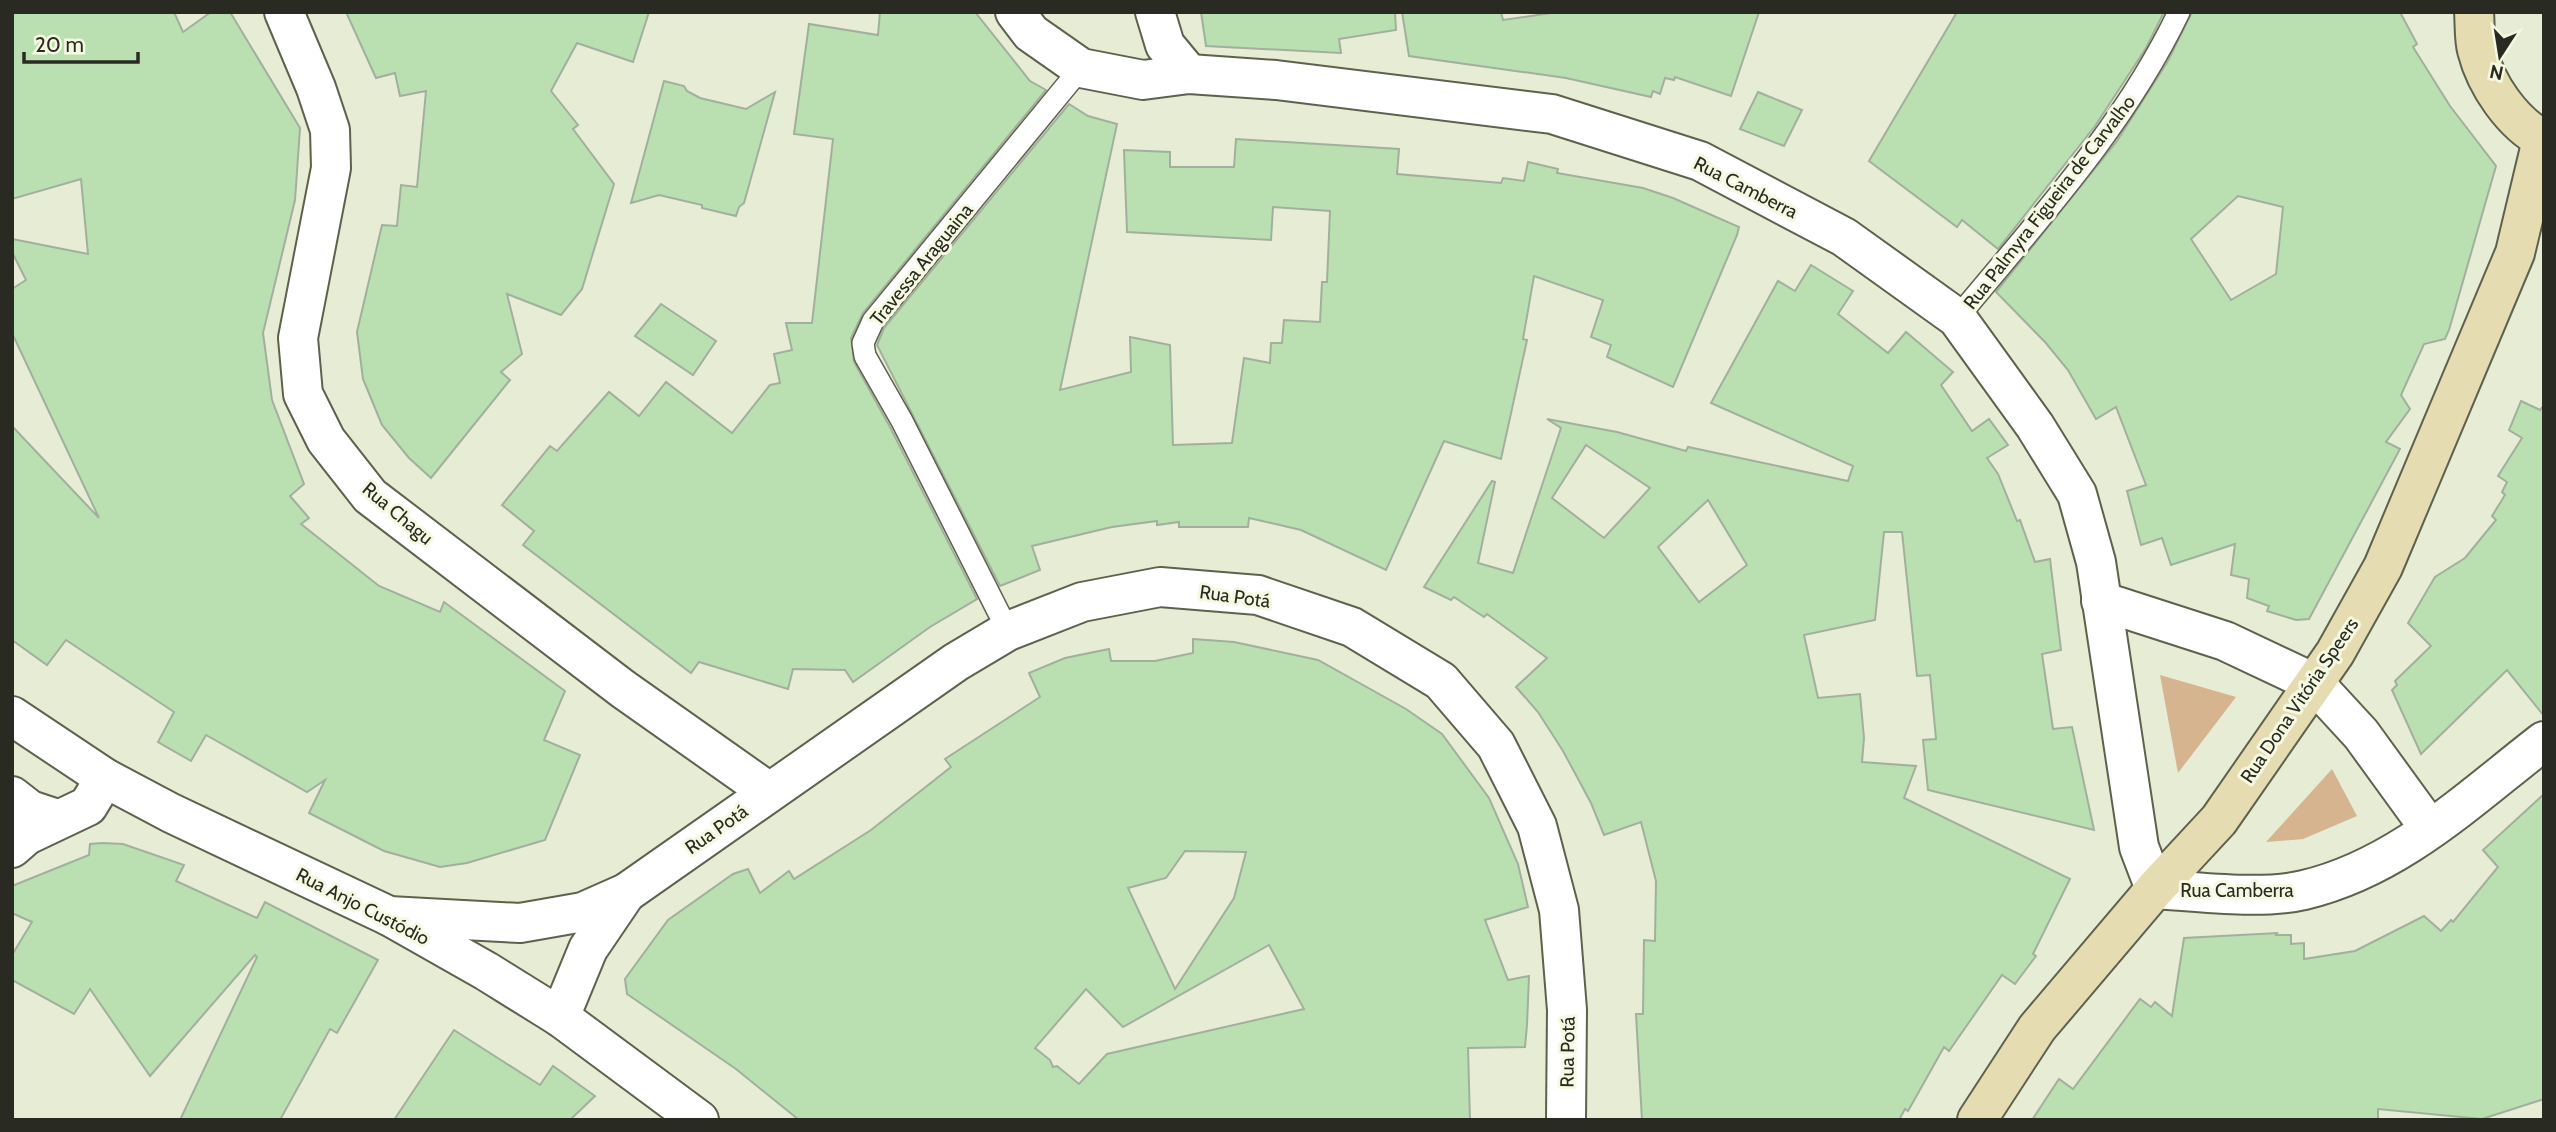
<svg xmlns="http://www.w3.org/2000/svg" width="2556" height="1132" font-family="Cabin,sans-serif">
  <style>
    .green { fill: #d5b48f }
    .building { fill: #bae0b1; stroke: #a1b09d; stroke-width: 2; fill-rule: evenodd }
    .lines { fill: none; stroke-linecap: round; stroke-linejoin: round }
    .lane-casing { stroke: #5d614d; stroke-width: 24 }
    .street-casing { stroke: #5d614d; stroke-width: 42 }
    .secondary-casing { stroke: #5d614d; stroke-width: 42 }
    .lane { stroke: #fff; stroke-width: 21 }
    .street { stroke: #fff; stroke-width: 38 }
    .secondary { stroke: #e6dcb2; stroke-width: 38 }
    .labels { text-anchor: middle; stroke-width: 6; stroke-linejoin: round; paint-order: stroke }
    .street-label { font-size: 19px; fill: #292b22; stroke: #f5f9e1 }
  </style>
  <rect width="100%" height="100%" fill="#e7ecd4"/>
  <g class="green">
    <polygon points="2160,675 2236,697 2178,773"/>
    <polygon points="2332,769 2357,816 2303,839 2266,842"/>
  </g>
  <g class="building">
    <polygon points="12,12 174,12 183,32 211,12 230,12 300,128 295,200 263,333 272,400 304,484 290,496 309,518 301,524 379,586 440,612 444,602 565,691 544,740 580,755 545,840 467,863 440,867 384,851 309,813 325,780 307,792 206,735 191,761 158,742 174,712 66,640 47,665 12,640 12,426 99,518 12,333 12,289 26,280 12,252 12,239 88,254 81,179 12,199"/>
    <polygon points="346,12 649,12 633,62 577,43 551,91 578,125 573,129 614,184 582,289 561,315 507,294 522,354 501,372 510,380 431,478 409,458 382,425 363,379 357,332 382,225 397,226 401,185 417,187 426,91 400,96 395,73 376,78"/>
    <polygon points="880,12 975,12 1030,81 1046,90 863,313 851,338 854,362 890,427 977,599 930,627 853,682 845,670 793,669 788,689 699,662 691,673 523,545 534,531 502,505 550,446 557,451 609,392 639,416 666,382 732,433 770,385 780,383 774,354 792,350 786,323 812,323 833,139 794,134 809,24 878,35"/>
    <polygon points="1201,12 1395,12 1396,30 1339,39 1341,53 1206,46"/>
    <polygon points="1402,12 1501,12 1503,20 1558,12 1759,12 1731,96 1675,77 1674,80 1665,78 1660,94 1653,91 1651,97 1566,78 1409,56"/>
    <polygon points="1957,12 2164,12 2146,48 2095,126 1998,249 1962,220 1957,227 1869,161"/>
    <path d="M2192,12H2400L2417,44L2413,47L2450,106L2496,166L2449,330L2445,339L2424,344L2401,395L2410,409L2386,442L2400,449L2309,619L2296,620L2267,611L2269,606L2247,598L2249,579L2231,575L2235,544L2171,565L2162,538L2141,545L2127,491L2146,485L2116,407L2096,419L2068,370L2045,342L1996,292L2117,141L2168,61ZM2238,196L2283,207L2276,274L2231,300L2191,239Z"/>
    <polygon points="664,81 684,86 687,91 700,98 746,109 775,92 744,203 739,207 736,216 702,208 702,205 659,195 631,203"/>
    <polygon points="1758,92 1802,110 1784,146 1740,129"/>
    <polygon points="1069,104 1088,116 1117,124 1060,390 1131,372 1130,337 1170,345 1173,445 1232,443 1244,358 1270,363 1271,343 1282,343 1284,320 1320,322 1322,282 1327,282 1330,211 1273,207 1271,240 1127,232 1124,150 1170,152 1170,167 1234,167 1236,139 1399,149 1397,174 1501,183 1503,178 1524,181 1528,162 1558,169 1557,173 1643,188 1673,198 1739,227 1737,235 1673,387 1607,357 1611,345 1591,337 1603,300 1534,276 1523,339 1527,340 1501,459 1444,441 1386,570 1301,530 1249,518 1248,527 1179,527 1179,522 1157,525 1157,521 1112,527 1032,546 1040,570 1000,586 877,345 884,328"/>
    <path d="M1811,265L1853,291L1838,314L1888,353L1906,332L1953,372L1941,385L1972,431L1989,419L2008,445L1987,458L1998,474L2017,521L2020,520L2035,562L2050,559L2061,650L2042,654L2053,729L2072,727L2094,830L1928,790L1923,740L1936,739L1930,675L1917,676L1902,532H1884L1875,620L1804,635L1818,698L1860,694L1864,738L1862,762L1916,766L1904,798L2070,879L2033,954L2036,956L2015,984L2002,975L1949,1051L1944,1047L1908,1111L1905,1109L1899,1120H1642L1636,1014H1643L1644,940L1655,941L1656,881L1641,822L1604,835L1591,803L1563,751L1538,712L1516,687L1547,658L1487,614L1484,617L1454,597L1451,600L1424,587L1492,481L1495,482L1478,563L1513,573L1561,428L1547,419L1617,432L1686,451L1688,447L1848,481L1853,466L1711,403L1778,281L1795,291ZM1586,445L1650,488L1604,538L1552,498ZM1708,500L1747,565L1699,602L1658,547Z"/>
    <polygon points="661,304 716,341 693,375 635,336"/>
    <polygon points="2521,401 2540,410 2544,405 2544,716 2507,670 2421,754 2392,690 2397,685 2395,681 2431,646 2408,623 2435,577 2465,558 2496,520 2492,516 2505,495 2502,492 2507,482 2498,476 2522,438 2509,430"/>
    <path d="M1193,639L1234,642L1318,660L1406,709L1442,734L1489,798L1518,864L1528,907L1485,920L1508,980L1529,976L1527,1025L1525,1047L1468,1048L1470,1120H799L736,1069L627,994L625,979L668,920L733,874L748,869L760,893L789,871L794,879L871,830L951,767L945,759L1040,697L1029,673L1065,658L1109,649L1111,661H1155L1193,653ZM1185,851L1246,852L1234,898L1175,989L1128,888L1166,878ZM1269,945L1304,1009L1107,1054L1079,1084L1057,1066L1053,1067L1050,1060L1035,1048L1086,989L1123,1027Z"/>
    <polygon points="2544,794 2544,1099 2482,1119 2378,1109 2378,1120 2032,1120 2059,1079 2073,1089 2140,999 2151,1007 2155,1002 2172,1016 2184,938 2277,933 2276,935 2291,935 2291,944 2304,943 2304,959 2355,951 2424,916 2441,931 2451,920 2453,922 2498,867 2483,850"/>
    <polygon points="103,843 123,844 184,865 176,881 257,918 265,902 378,960 337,1033 330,1029 280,1120 180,1120 257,957 255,955 150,1076 90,989 74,1014 12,980 12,955 32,922 12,913 12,886 89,855 90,844"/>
    <polygon points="454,1030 540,1085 553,1066 595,1096 570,1120 394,1120"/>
  </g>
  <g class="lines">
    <g class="lane-casing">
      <g id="lane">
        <path d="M1957,318C2038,220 2124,127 2179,12"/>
        <polyline points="1008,631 902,421 865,356 863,343 873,321 1081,68"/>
      </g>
    </g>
    <g class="street-casing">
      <g id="street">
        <polyline points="284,12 316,88 330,130 331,168 298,338 303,394 326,440 370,496 623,689 769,792"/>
        <path d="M1015,12L1031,33L1081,68L1143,80L1189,74L1276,80L1552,114L1700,161L1844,237L1957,318L2035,426L2077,494L2096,562L2139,847L2155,889C2199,892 2262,900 2304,890C2398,868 2470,798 2544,741"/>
        <polyline points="1155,12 1165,45 1189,74"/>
        <polyline points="2101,601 2225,641 2314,683 2361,734 2430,829"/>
        <polyline points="12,716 105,778 171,813 389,916 486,971 560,1017 699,1120"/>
        <polyline points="12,796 30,810 57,819"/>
        <polyline points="12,848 27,835 88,806 105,778"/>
        <polyline points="389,916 520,923 583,912 626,893 956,662 1008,631 1082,602 1160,587 1258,595 1352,627 1441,681 1496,745 1537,826 1559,910 1567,1010 1566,1120"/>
        <polyline points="560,1017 588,949 626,893"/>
      </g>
    </g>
    <g class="secondary-casing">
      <g id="secondary">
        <path d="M2474,12C2475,24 2474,39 2477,50C2486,85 2512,123 2544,140"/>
        <polyline points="1977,1120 2037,1028 2155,889 2219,820 2335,653 2383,567 2515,253 2542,140"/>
      </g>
    </g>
    <use href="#lane" class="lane"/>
    <use href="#street" class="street"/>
    <use href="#secondary" class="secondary"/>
  </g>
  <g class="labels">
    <g class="street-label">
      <text transform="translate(1746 187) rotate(27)" y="7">Rua Camberra</text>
      <text transform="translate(2049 202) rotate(-52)" y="7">Rua Palmyra Figueira de Carvalho</text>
      <text transform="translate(921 264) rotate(-51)" y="7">Travessa Araguaina</text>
      <text transform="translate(398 513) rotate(40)" y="7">Rua Chagu</text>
      <text transform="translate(1235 596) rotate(8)" y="7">Rua Potá</text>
      <text transform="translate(2299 700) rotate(-56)" y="7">Rua Dona Vitória Speers</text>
      <text transform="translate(716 829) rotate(-35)" y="7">Rua Potá</text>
      <text x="2237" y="897">Rua Camberra</text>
      <text transform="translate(363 906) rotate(27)" y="7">Rua Anjo Custódio</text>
      <text transform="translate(1567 1052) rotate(-89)" y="7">Rua Potá</text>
    </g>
  </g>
  <rect width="2556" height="1132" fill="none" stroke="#292b22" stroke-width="28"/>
  <g transform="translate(2500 56) rotate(192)" stroke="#f5f9e1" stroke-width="5" paint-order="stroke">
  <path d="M0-5L12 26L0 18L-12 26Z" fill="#292b22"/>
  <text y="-10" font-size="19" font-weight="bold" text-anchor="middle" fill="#292b22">N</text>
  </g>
  <path d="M24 52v10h114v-10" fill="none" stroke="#292b22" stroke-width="3.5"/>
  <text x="35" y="52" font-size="21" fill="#292b22" stroke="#f5f9e1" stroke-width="5" paint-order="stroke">20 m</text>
</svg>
